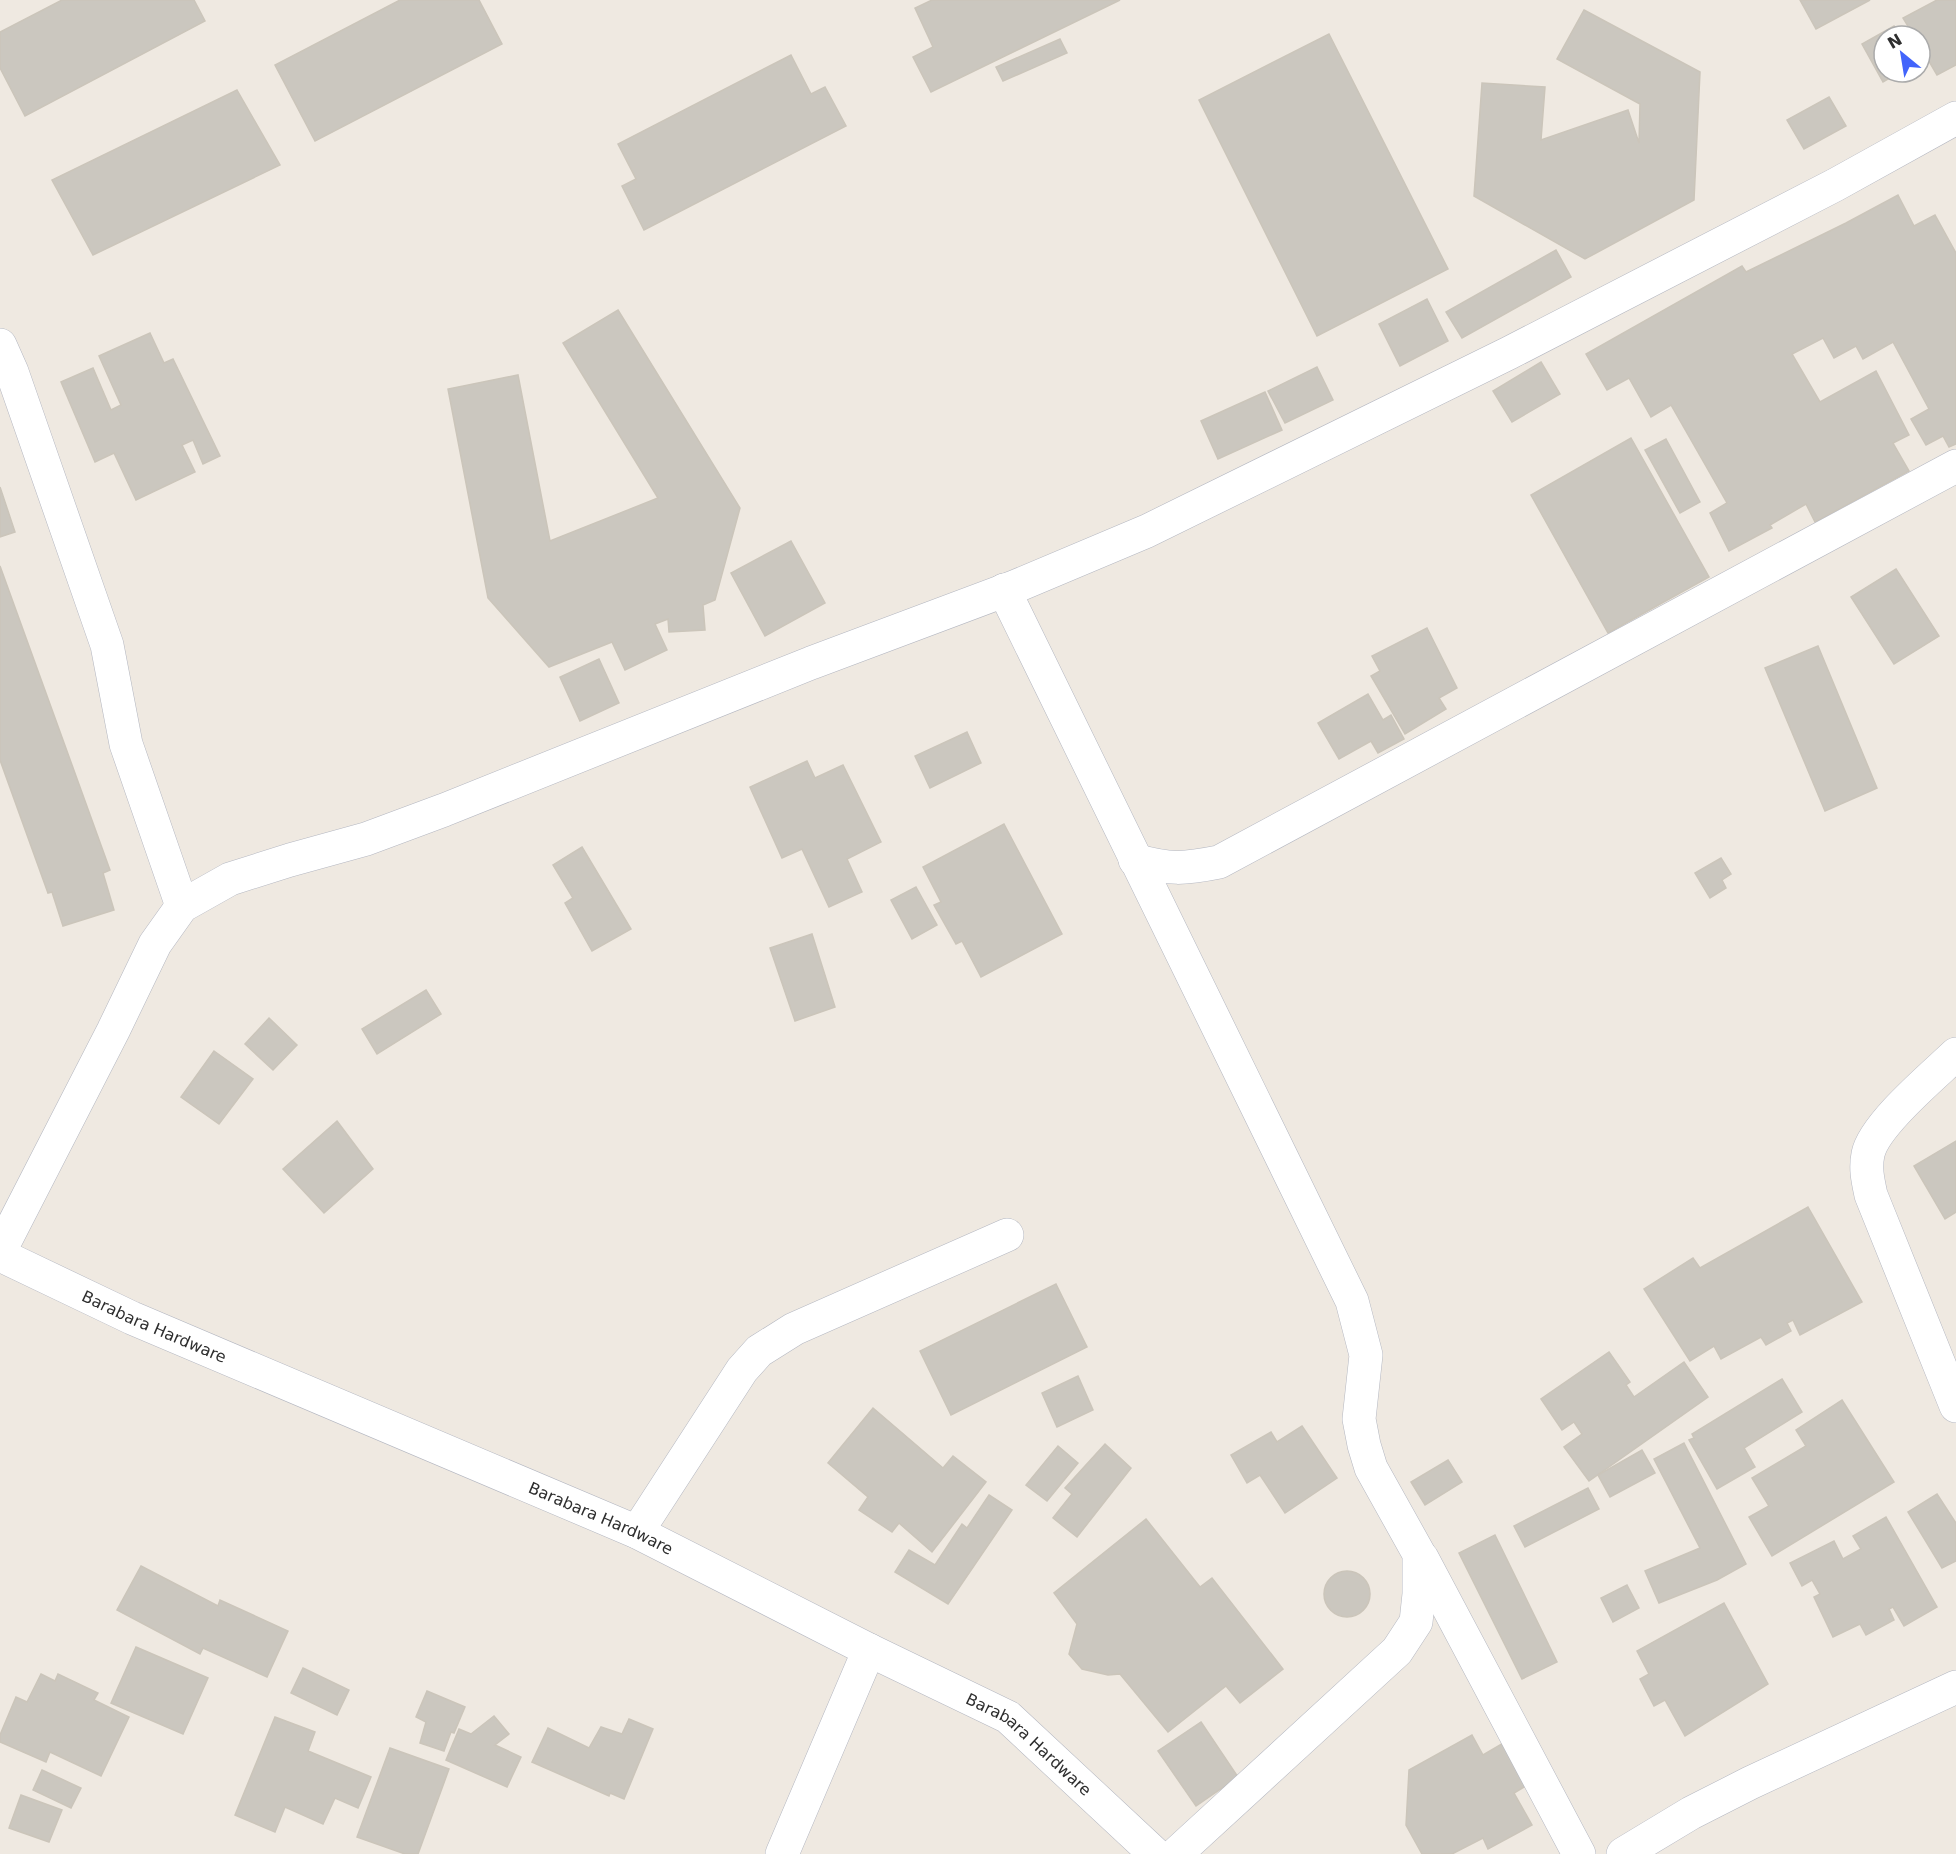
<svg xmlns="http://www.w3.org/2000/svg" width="1956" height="1854" font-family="'DejaVu Sans',sans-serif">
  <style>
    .building { fill: #cbc7bf; stroke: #cbc5ba; stroke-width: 1.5 }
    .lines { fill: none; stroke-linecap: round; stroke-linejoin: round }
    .street-casing { stroke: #b4b7c1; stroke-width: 34 }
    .street { stroke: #fff; stroke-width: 33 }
    .labels { text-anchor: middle; stroke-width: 4.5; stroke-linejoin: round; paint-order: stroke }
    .street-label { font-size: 16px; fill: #2e2e2e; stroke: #fff }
  </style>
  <rect width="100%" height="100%" fill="#efe9e1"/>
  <g class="building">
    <polygon points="62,0 194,0 205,21 25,116 0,68 0,32"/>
    <polygon points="400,0 479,0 502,44 315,141 275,65"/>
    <polygon points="932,0 1120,0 931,92 913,57 933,47 915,8"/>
    <polygon points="1800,0 1870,0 1816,29"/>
    <polygon points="1937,0 1956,0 1956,65 1937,75 1920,46 1920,36 1914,36 1903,18"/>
    <polygon points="1584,10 1700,72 1694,200 1585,259 1474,196 1482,83 1545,87 1541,140 1628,110 1639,143 1640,104 1557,59"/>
    <polygon points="1894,26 1900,36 1884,36 1884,72 1900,72 1883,82 1862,44"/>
    <polygon points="1329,34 1448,269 1317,336 1199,100"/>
    <polygon points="1060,39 1067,53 1003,81 996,67"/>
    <polygon points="791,55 811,94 825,87 846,126 644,230 622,186 636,179 618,144"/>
    <polygon points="237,90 280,165 93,255 52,180"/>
    <polygon points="1829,97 1846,126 1804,149 1787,120"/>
    <polygon points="1898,195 1914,226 1935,215 1956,253 1956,444 1949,447 1943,436 1926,445 1911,419 1929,409 1893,342 1863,359 1856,346 1834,358 1823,338 1792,354 1820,402 1876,371 1909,435 1893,443 1909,471 1815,522 1806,504 1770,525 1772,528 1729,551 1710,513 1727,503 1671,405 1651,417 1629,378 1607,390 1586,354 1742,266 1746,272 1846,223"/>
    <polygon points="1556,250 1571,277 1462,338 1446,312"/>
    <polygon points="1427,299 1448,341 1400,366 1379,324"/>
    <polygon points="618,310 740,508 715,600 703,605 705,630 669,632 668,619 655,624 667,650 625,670 612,642 549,667 488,598 448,389 518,375 550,541 658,498 563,343"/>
    <polygon points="150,333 164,363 173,359 220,456 203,464 193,440 182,445 195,472 136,500 114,453 95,462 61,382 93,368 111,410 121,405 99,356"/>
    <polygon points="1541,362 1560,394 1512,422 1493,391"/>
    <polygon points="1317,367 1333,400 1285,423 1268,391"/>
    <polygon points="1265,392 1282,430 1218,459 1201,421"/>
    <polygon points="1631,438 1709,577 1608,633 1531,495"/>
    <polygon points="1666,439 1700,502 1680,513 1645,450"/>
    <polygon points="0,487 15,532 0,537"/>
    <polygon points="791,541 825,603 765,636 731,573"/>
    <polygon points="0,566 110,870 103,873 114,910 63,926 52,892 48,893 0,760"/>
    <polygon points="1896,569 1939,636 1894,664 1851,597"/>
    <polygon points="1427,628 1457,688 1439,698 1446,709 1405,734 1371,676 1380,671 1372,656"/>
    <polygon points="1818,646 1877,788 1825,811 1765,668"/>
    <polygon points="599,659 619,703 580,721 560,677"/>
    <polygon points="1368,694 1383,720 1391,715 1404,739 1378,753 1371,741 1339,759 1318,723"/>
    <polygon points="967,732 981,763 930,788 915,756"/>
    <polygon points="807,761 815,778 843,765 881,842 847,859 862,892 829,907 802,849 782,858 750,787"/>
    <polygon points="1004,824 1062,934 981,977 962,941 956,944 934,905 941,902 923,867"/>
    <polygon points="582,847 631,929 592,951 565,903 573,898 553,865"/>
    <polygon points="1721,858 1731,874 1722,880 1726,888 1710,898 1695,873"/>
    <polygon points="916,887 937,925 912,939 891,900"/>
    <polygon points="812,934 835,1007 795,1021 770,948"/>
    <polygon points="426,990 441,1014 377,1054 362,1029"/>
    <polygon points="269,1018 297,1045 273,1070 245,1044"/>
    <polygon points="214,1051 253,1079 219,1124 181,1097"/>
    <polygon points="337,1121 373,1169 324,1213 283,1169"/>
    <polygon points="1956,1141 1956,1212 1945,1219 1914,1166"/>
    <polygon points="1808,1207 1862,1302 1800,1335 1793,1320 1787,1323 1791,1331 1766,1345 1761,1337 1721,1359 1714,1346 1690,1361 1644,1289 1693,1258 1700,1268"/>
    <polygon points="1056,1284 1087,1347 951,1415 920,1351"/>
    <polygon points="1609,1352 1630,1382 1626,1385 1634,1397 1684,1362 1708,1397 1589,1481 1564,1447 1582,1434 1574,1422 1562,1430 1541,1399"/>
    <polygon points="1078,1376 1093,1410 1057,1427 1042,1393"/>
    <polygon points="1782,1379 1802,1412 1744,1448 1755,1467 1717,1489 1689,1440 1694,1438 1692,1434"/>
    <polygon points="1842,1400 1894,1482 1772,1556 1749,1517 1769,1506 1752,1478 1806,1446 1796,1430"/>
    <polygon points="873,1408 943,1468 953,1456 986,1482 932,1552 899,1523 892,1532 859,1510 868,1497 828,1463"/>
    <polygon points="1302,1426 1337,1478 1285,1513 1260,1475 1247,1483 1231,1455 1271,1432 1277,1442"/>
    <polygon points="1684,1443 1746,1564 1717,1580 1659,1603 1645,1571 1700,1548 1654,1459"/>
    <polygon points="1105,1444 1131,1468 1077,1537 1053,1518 1072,1494 1065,1488"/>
    <polygon points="1058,1446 1078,1463 1047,1501 1026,1485"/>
    <polygon points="1642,1450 1655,1473 1610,1497 1598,1475"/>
    <polygon points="1448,1460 1462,1482 1425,1505 1411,1482"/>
    <polygon points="1588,1488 1599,1509 1525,1547 1514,1526"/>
    <polygon points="1937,1494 1956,1523 1956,1561 1942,1568 1908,1512"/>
    <polygon points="989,1495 1012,1510 948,1604 895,1572 909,1550 935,1565 962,1524 967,1528"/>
    <polygon points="1886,1517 1937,1607 1904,1626 1893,1607 1889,1609 1894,1620 1866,1635 1860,1624 1833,1637 1814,1597 1820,1594 1812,1580 1802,1586 1790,1563 1834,1541 1843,1559 1861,1549 1853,1536"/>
    <polygon points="1146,1519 1200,1587 1212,1578 1283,1669 1240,1703 1226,1686 1168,1732 1120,1674 1108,1675 1082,1669 1069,1654 1077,1624 1054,1593"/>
    <polygon points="1495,1535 1557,1662 1522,1679 1459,1553"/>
    <polygon points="141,1566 218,1606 220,1600 288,1631 267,1677 203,1648 200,1654 117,1610"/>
    <circle cx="1347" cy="1594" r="23"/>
    <polygon points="1627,1585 1639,1608 1613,1622 1601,1598"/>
    <polygon points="1724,1603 1768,1684 1685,1736 1665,1700 1654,1706 1640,1679 1649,1674 1637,1651"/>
    <polygon points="136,1647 208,1678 183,1734 111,1703"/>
    <polygon points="303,1668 349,1690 337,1715 291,1693"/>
    <polygon points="41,1674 55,1681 58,1674 98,1693 94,1700 129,1717 101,1776 50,1752 46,1762 0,1742 0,1735 16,1697 27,1702"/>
    <polygon points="427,1691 465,1707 454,1733 451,1732 444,1751 420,1743 426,1722 416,1717"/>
    <polygon points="494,1716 509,1734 495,1745 521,1757 507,1787 446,1760 459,1729 471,1734"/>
    <polygon points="275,1717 315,1732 308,1751 371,1777 358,1808 335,1798 323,1824 285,1807 275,1832 235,1815"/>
    <polygon points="629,1719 653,1729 624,1799 610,1793 609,1796 532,1762 548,1728 589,1748 601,1727 622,1734"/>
    <polygon points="1201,1722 1238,1777 1196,1806 1158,1751"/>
    <polygon points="1472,1735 1483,1755 1505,1742 1529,1784 1514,1793 1532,1825 1488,1849 1483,1838 1452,1854 1422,1854 1406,1825 1409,1770"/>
    <polygon points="390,1748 449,1769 418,1854 405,1854 357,1837"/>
    <polygon points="42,1770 81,1788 71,1808 33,1790"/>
    <polygon points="21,1795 62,1810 49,1842 9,1828"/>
  </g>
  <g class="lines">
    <g class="street-casing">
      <g id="street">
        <polyline points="0,345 12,372 107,645 126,744 182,906"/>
        <polyline points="1004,590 1352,1301 1366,1355 1359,1419 1364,1445 1371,1468 1419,1554 1419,1594 1416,1622 1397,1651 1176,1854"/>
        <path d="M1135,860C1170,870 1184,869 1219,862L1956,466"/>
        <path d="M1956,1054C1933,1076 1874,1125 1868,1154C1865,1169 1868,1181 1871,1195L1956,1406"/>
        <polyline points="0,1251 113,1031 155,944 182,906 230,879 290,860 366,839 444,810 811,663 1014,587 1147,531 1509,353 1835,185 1956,118"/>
        <path id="s1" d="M0,1255L132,1318L637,1532L869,1650L1008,1717L1155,1854"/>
        <polyline points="637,1532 742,1370 759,1351 794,1329 1007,1235"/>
        <polyline points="1422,1558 1579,1854"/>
        <polyline points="782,1854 869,1650"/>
        <polyline points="1623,1854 1691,1813 1750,1783 1956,1687"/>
      </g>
    </g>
    <use href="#street" class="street"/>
  </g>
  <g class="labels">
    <g class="street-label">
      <text dy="6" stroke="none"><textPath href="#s1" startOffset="170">Barabara Hardware</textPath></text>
      <text dy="6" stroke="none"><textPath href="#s1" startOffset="656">Barabara Hardware</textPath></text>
      <text dy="6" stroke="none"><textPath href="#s1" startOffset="1142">Barabara Hardware</textPath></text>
    </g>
  </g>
  <g transform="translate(1902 54) rotate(330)"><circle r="28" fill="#ffffff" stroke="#ababab" stroke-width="1.5"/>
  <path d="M0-4.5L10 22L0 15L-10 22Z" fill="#4264fb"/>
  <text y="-9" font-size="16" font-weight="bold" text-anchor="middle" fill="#2e2e2e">N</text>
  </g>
</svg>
